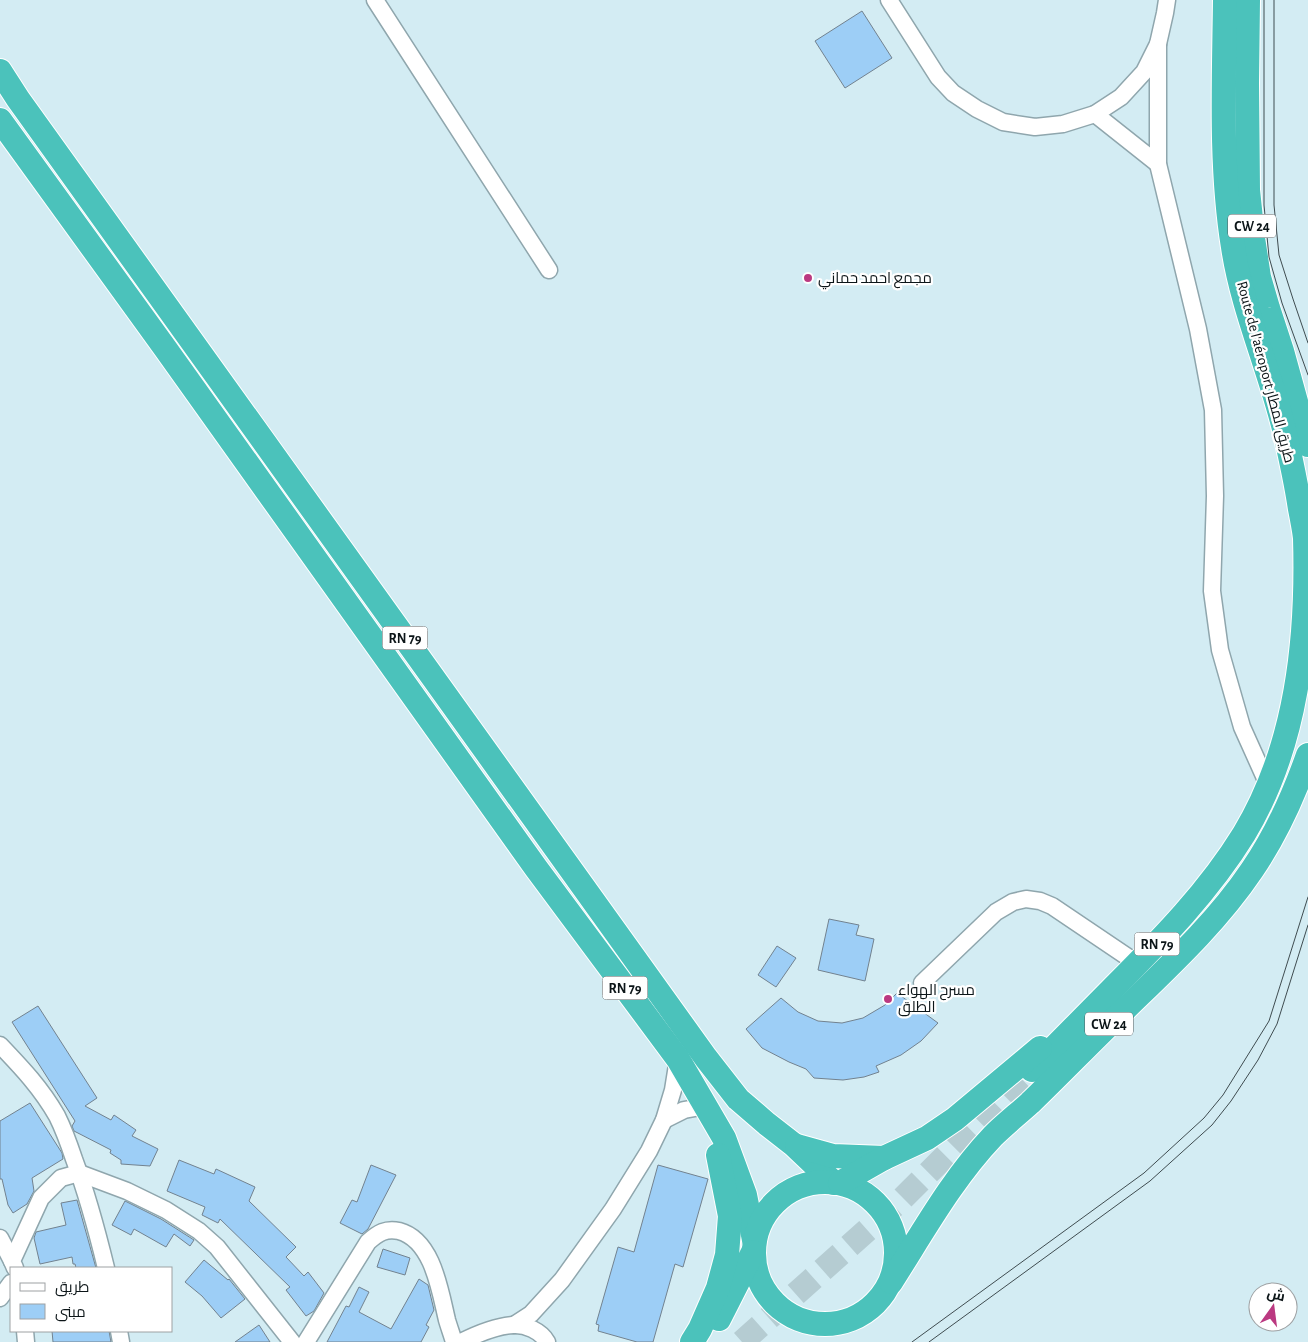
<svg xmlns="http://www.w3.org/2000/svg" width="1308" height="1342" font-family="'Alegreya Sans',Cairo,sans-serif">
  <style>
    .building { fill: #9dcef6; stroke: #72828f }
    .lines { fill: none; stroke-linecap: round; stroke-linejoin: round }
    .highway-tunnel { stroke: #b5ccd2; stroke-width: 24; stroke-dasharray: 24 12; stroke-linecap: butt }
    .minor-casing { stroke: #8fa6ad; stroke-width: 19 }
    .highway-casing { stroke: #fff; stroke-width: 26 }
    .minor { stroke: #fff; stroke-width: 16 }
    .highway { stroke: #4bc2bb; stroke-width: 24 }
    .tram { stroke: #3f4c50; stroke-width: 1 }
    .poi-dot { fill: #bb3981; stroke: #fff; stroke-width: 2 }
    .labels { text-anchor: middle; stroke-width: 4.5; stroke-linejoin: round; paint-order: stroke }
    .shield { fill: #fff; stroke: #555b5d; stroke-width: 1 }
    .shield-label { font-size: 14px; font-weight: bold; fill: #0c1518 }
    .poi-label { font-size: 15px; fill: #0c1518; stroke: #fff; text-anchor: start }
    .street-label { font-size: 15px; fill: #0c1518; stroke: #fff }
  </style>
  <rect width="100%" height="100%" fill="#d3ecf3"/>
  <g class="building">
    <polygon points="862,11 892,58 845,88 815,41"/>
    <polygon points="829,919 859,925 856,935 874,939 865,981 818,970"/>
    <polygon points="777,946 796,958 776,987 758,975"/>
    <polygon points="897,993 938,1023 921,1041 901,1055 876,1066 879,1072 864,1077 843,1080 814,1078 806,1069 789,1062 762,1048 746,1029 781,998 798,1012 818,1021 842,1023 863,1018 885,1005"/>
    <polygon points="38,1006 97,1098 85,1106 111,1120 114,1115 136,1130 132,1136 158,1149 150,1166 121,1164 121,1160 110,1153 111,1150 74,1131 72,1126 75,1121 12,1022"/>
    <polygon points="30,1103 62,1153 63,1159 32,1178 34,1191 27,1204 13,1213 8,1205 2,1179 0,1179 0,1121"/>
    <polygon points="179,1160 214,1174 216,1169 255,1187 249,1201 296,1247 286,1257 304,1276 308,1272 324,1293 314,1311 306,1316 286,1290 290,1287 220,1219 218,1223 202,1215 205,1207 167,1191"/>
    <polygon points="371,1165 396,1175 368,1229 362,1234 340,1223 352,1200 357,1202"/>
    <polygon points="658,1165 708,1179 683,1267 675,1264 653,1342 637,1342 598,1331 599,1325 596,1324 618,1247 634,1252"/>
    <polygon points="77,1200 96,1268 76,1268 75,1264 73,1264 72,1257 40,1264 34,1238 36,1232 66,1225 61,1203"/>
    <polygon points="125,1201 161,1219 194,1240 190,1246 174,1234 166,1247 134,1229 131,1235 112,1225"/>
    <polygon points="383,1249 410,1258 405,1275 377,1267"/>
    <polygon points="204,1260 228,1280 229,1279 245,1299 221,1318 202,1296 185,1282"/>
    <polygon points="419,1279 428,1285 434,1310 426,1325 429,1327 421,1342 327,1342 346,1306 349,1307 359,1287 369,1292 359,1312 391,1329"/>
    <polygon points="259,1325 270,1342 235,1342"/>
    <polygon points="52,1331 109,1331 111,1342 53,1342"/>
  </g>
  <g class="lines">
    <polyline class="highway-tunnel" points="742,1342 902,1199 1032,1070"/>
    <g class="minor-casing">
      <g id="minor">
        <polyline points="375,0 549,270"/>
        <polyline points="889,0 938,77 953,93 977,109 1003,122 1035,127 1063,124 1095,114 1121,97 1144,72 1158,44 1165,13 1167,0"/>
        <polyline points="1158,44 1158,164 1198,329 1213,410 1215,496 1212,591 1220,650 1242,727 1269,787"/>
        <polyline points="1095,114 1158,164"/>
        <polyline points="922,983 996,912 1013,902 1026,899 1040,901 1052,906 1138,964"/>
        <path d="M0,1045C22,1068 41,1088 57,1116C64,1130 69,1144 74,1159C87,1194 97,1231 106,1268"/>
        <polyline points="664,1120 684,1110 706,1106"/>
        <polyline points="0,1238 12,1261"/>
        <polyline points="15,1268 12,1261 41,1198 61,1178 79,1173 127,1191 166,1210 199,1231 217,1247 292,1342"/>
        <polyline points="0,1298 11,1283"/>
        <polyline points="514,1325 531,1314 562,1280 613,1209 649,1151 664,1120 673,1090 678,1059"/>
        <polyline points="25,1331 26,1342"/>
        <polyline points="119,1331 121,1342"/>
        <path d="M306,1342L368,1242C378,1233 386,1228 399,1231C433,1240 440,1291 447,1320C449,1327 452,1335 454,1342"/>
        <path d="M461,1342C475,1335 497,1326 513,1325C525,1324 541,1331 547,1342"/>
      </g>
    </g>
    <g class="highway-casing">
      <g id="highway">
        <polyline points="1248,0 1247,83 1248,190 1253,238 1259,277 1268,308 1282,351 1308,445"/>
        <polyline points="0,71 18,99 706,1058 738,1099 767,1124 794,1145 834,1183"/>
        <polyline points="0,120 165,348 536,868 678,1059 724,1138 745,1195 754,1240"/>
        <path d="M1032,1070C1060,1042 1087,1014 1115,986C1162,939 1209,891 1244,834C1297,746 1308,639 1305,538C1304,529 1302,519 1300,509C1296,482 1290,455 1284,429C1269,368 1242,308 1233,247C1220,166 1224,82 1225,0"/>
        <polyline points="797,1146 833,1156 884,1158"/>
        <circle cx="825" cy="1253" r="71"/>
        <polyline points="840,1183 884,1158 927,1138 955,1119 1040,1048"/>
        <path d="M891,1282C923,1232 952,1179 993,1136C1005,1124 1018,1114 1030,1103C1060,1074 1089,1044 1119,1015C1165,970 1215,925 1252,870C1276,835 1294,795 1308,755"/>
        <polyline points="719,1319 753,1252"/>
        <polyline points="692,1342 700,1329 718,1288 727,1255 730,1216 718,1155"/>
      </g>
    </g>
    <use href="#minor" class="minor"/>
    <use href="#highway" class="highway"/>
    <g class="tram">
      <polyline points="1264,0 1264,205 1269,257 1282,303 1308,375"/>
      <polyline points="1274,0 1274,205 1279,255 1293,299 1308,343"/>
      <polyline points="912,1342 1144,1173 1204,1118 1223,1095 1269,1021 1308,897"/>
      <polyline points="929,1342 1150,1181 1212,1125 1231,1101 1258,1060 1277,1024 1308,925"/>
    </g>
  </g>
  <g class="poi-dot">
    <circle cx="808" cy="278" r="5"/>
    <circle cx="888" cy="999" r="5"/>
  </g>
  <g class="labels">
    <g class="shield">
      <rect x="1228" y="214.5" width="48" height="23" rx="4"/>
      <rect x="382.5" y="626.5" width="45" height="23" rx="4"/>
      <rect x="1134.5" y="932.5" width="45" height="23" rx="4"/>
      <rect x="602.5" y="976.5" width="45" height="23" rx="4"/>
      <rect x="1085" y="1012.5" width="48" height="23" rx="4"/>
    </g>
    <g class="shield-label">
      <text x="1252" y="231">CW 24</text>
      <text x="405" y="643">RN 79</text>
      <text x="1157" y="949">RN 79</text>
      <text x="625" y="993">RN 79</text>
      <text x="1109" y="1029">CW 24</text>
    </g>
    <g class="poi-label">
      <text x="818" y="283">مجمع احمد حماني</text>
      <text x="898" y="995">مسرح الهواء<tspan x="898" dy="17">الطلق</tspan></text>
    </g>
    <g class="street-label">
      <text transform="translate(1266 372) rotate(75)" y="5">Route de l'aéroport طريق المطار</text>
    </g>
  </g>
  <rect x="10" y="1267" width="162" height="65" fill="#ffffff" stroke="#9ea1a3"/>
  <rect x="20" y="1283" width="25" height="8" fill="#ffffff" stroke="#9ea1a3"/>
  <text x="55" y="1292" font-size="15" fill="#0c1518">طريق</text>
  <rect x="20" y="1304" width="25" height="15" fill="#9dcef6" stroke="#9ea1a3"/>
  <text x="55" y="1317" font-size="15" fill="#0c1518">مبنى</text>
  <g transform="translate(1273 1307) rotate(14)"><circle r="24" fill="#ffffff" stroke="#9ea1a3"/>
  <path d="M0-4L9 19L0 12L-9 19Z" fill="#bb3981"/>
  <text y="-8" font-size="14" font-weight="bold" text-anchor="middle" fill="#0c1518">ش</text>
  </g>
</svg>
